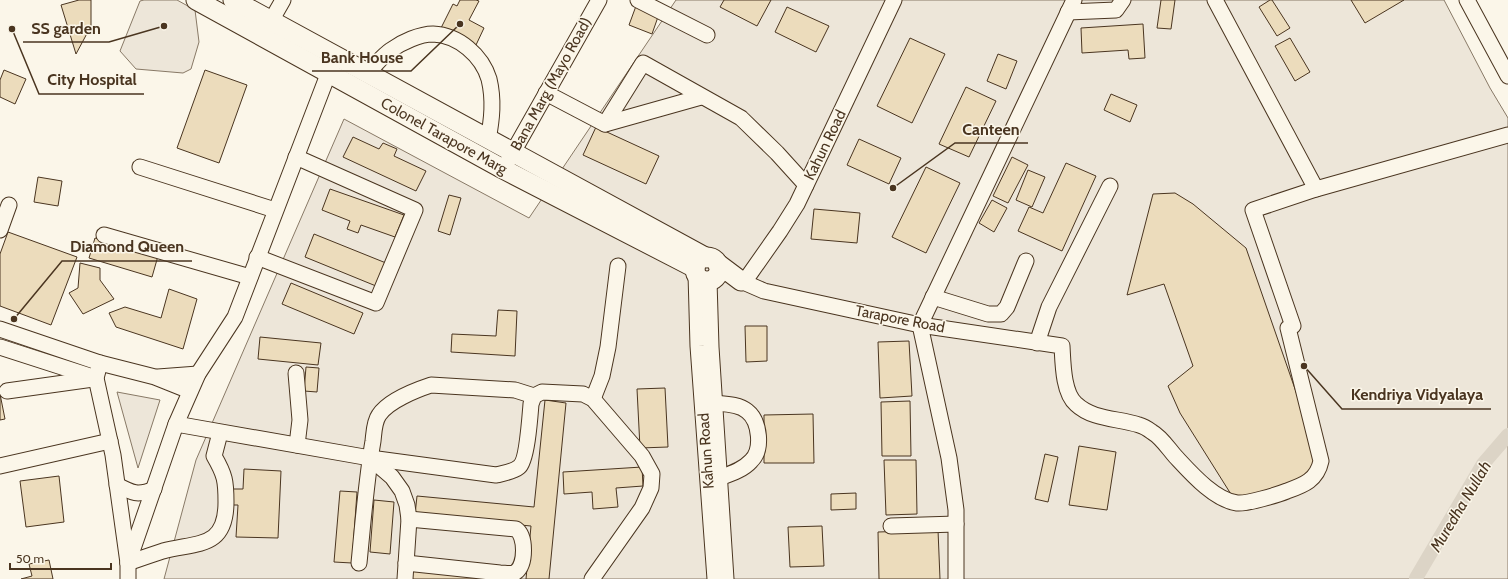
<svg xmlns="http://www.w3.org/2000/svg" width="1508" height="579" font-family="Cabin,sans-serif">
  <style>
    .green { fill: #ede6d9; stroke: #887966 }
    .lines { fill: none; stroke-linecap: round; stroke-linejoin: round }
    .stream { stroke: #dcd4c6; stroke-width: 4 }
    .canal { stroke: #dcd4c6; stroke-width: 14 }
    .building { fill: #ecdcbc; stroke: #4a3520 }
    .minor-casing { stroke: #4a3520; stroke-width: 17 }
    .major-casing { stroke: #4a3520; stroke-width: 21 }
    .minor { stroke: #fbf6e9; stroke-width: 15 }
    .major { stroke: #fbf6e9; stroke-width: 19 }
    .labels { text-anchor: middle; stroke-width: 3; stroke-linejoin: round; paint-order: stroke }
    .street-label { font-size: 15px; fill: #4a3520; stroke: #fbf6e9 }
    .water-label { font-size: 16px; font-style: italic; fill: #4a3520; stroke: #fbf6e9 }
    .leader { fill: none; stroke: #4a3520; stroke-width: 1.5 }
    .callout-dot { fill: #4a3520; stroke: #fbf6e9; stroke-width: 1.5 }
    .callout-label { font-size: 16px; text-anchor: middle; font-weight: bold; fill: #4a3520; stroke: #fbf6e9; stroke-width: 3; stroke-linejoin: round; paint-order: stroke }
  </style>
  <rect width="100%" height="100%" fill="#fbf6e9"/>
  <g class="green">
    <polygon points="144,0 177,0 195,10 199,42 191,69 183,73 136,69 120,51 140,1"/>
    <polygon points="676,0 1444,0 1490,88 1508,118 1508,579 164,579 196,460 344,119 529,218"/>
    <polygon points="117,392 160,400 138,468"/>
  </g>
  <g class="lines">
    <polyline class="stream" points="1415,579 1416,578"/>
    <polyline class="canal" points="1416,578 1483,464 1508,435"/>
  </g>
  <g class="building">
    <polygon points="79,0 91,0 91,26 76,54 61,5"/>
    <polygon points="460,0 476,0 479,1 469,20 484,28 476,45 441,28 453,4 457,6"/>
    <polygon points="724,0 771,0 757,26 720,7"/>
    <polygon points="1161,0 1175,0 1171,29 1157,28"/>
    <polygon points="1270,0 1272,0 1290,28 1277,36 1259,7"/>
    <polygon points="1351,0 1404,0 1365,23"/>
    <polygon points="636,6 659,14 652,34 629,25"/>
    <polygon points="787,7 829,26 816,52 775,32"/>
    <polygon points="1143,24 1145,58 1129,59 1128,50 1082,53 1081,28"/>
    <polygon points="910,38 945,54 912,123 877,106"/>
    <polygon points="1290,38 1310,72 1295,81 1275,46"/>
    <polygon points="998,54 1017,61 1006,89 987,81"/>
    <polygon points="4,70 26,79 15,104 0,97 0,80"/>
    <polygon points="205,70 247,85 219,163 177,148"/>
    <polygon points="966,87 996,101 969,157 939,144"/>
    <polygon points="1111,94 1137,105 1130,122 1104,110"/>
    <polygon points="596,127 659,156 646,184 583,155"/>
    <polygon points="353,137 379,149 383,143 397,149 394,156 426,171 416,191 343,157"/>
    <polygon points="859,139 901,158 889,184 847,165"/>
    <polygon points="1012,157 1028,165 1008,203 993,196"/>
    <polygon points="1066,163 1096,176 1062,251 1018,231 1029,207 1043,213"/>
    <polygon points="926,167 960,183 926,253 892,237"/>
    <polygon points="1028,170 1045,177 1032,207 1016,200"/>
    <polygon points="38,177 62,181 58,206 34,202"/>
    <polygon points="330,189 404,215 395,237 361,225 358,233 347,229 350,221 322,210"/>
    <polygon points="1175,193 1193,204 1246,248 1319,458 1301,481 1234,499 1180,413 1168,386 1193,366 1164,284 1127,295 1153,194"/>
    <polygon points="449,195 461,198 450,235 438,231"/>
    <polygon points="992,200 1007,208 994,232 979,223"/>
    <polygon points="814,209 860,213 857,243 811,239"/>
    <polygon points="8,232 77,257 51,325 0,306 0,254"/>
    <polygon points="314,234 386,263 376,286 305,257"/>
    <polygon points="95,238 158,256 152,277 89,258"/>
    <polygon points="80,263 100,268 100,280 114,299 83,314 69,293 78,288"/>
    <polygon points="291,283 363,313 354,334 282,304"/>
    <polygon points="169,289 197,299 183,349 116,327 109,313 125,307 161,318"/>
    <polygon points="498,310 517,311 515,356 451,352 452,334 496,336"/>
    <polygon points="745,326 767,326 767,361 746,362"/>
    <polygon points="260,337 321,343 318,365 258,359"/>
    <polygon points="909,341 912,396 880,398 878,342"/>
    <polygon points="306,367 319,368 317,392 304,391"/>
    <polygon points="665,388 668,447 640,448 637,389"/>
    <polygon points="0,394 5,419 0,420"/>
    <polygon points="545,400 566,403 549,579 526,579 531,526 415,515 417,496 534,507"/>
    <polygon points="910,401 911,456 882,456 881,402"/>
    <polygon points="813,414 814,463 764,463 764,415"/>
    <polygon points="1079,446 1116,452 1107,510 1069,505"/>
    <polygon points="1045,454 1058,457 1048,502 1035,499"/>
    <polygon points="884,460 916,460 917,514 886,515"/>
    <polygon points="642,467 643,486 616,488 618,507 593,509 592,492 564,494 563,472"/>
    <polygon points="244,469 281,471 278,538 236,537 238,505 228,505 228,489 243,489"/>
    <polygon points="59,476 64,522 26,527 20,481"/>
    <polygon points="340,491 357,492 352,563 334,562"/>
    <polygon points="856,493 856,509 831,510 831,494"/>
    <polygon points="374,500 394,502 390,554 370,552"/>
    <polygon points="822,526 824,566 790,567 788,527"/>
    <polygon points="938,530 940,579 879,579 878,532"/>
    <polygon points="49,560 53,579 21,579 32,576 29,564"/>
    <polygon points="412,569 512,579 412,579"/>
  </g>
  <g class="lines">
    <g class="minor-casing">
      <g id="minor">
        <polyline points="638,0 707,35"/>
        <path d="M894,0L797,204L780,231L747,278L741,281L764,291L920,325L1062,346C1063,363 1063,393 1076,404C1093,420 1118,418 1139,425C1143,426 1148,429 1152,432C1161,437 1168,448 1175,456C1190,472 1214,500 1237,503C1247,504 1277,495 1287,491C1304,485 1317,480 1321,461L1288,328L1293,326L1253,210L1316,189L1508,135"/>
        <polyline points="1215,0 1316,189"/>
        <polyline points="1467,0 1508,76"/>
        <polyline points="1068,12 1116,10 1123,0"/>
        <polyline points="271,21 283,0"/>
        <path d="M367,73C375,66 382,56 391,50C402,42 420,34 433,34C459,35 482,56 489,79C494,100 492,119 488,140"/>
        <polyline points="546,93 605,124 701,97"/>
        <polyline points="605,124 643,63 741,118 777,153 806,185"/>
        <polyline points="508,161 599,0"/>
        <polyline points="140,167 275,210"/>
        <polyline points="0,230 9,205"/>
        <polyline points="104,235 250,277"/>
        <polyline points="257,257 376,303 415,210 296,157"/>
        <polyline points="696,274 698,346 715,579"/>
        <polyline points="709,281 711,347 726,579"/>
        <polyline points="933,297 988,314 1001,314 1007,307 1026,261"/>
        <polyline points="0,329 100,363 155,377 190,391"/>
        <polyline points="1037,343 1049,307 1110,186"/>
        <polyline points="0,347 96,378"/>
        <polyline points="100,363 96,378 113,455 128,563 128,579"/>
        <polyline points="296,373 300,420 297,445"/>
        <polyline points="158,377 198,374"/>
        <polyline points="7,391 93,379"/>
        <polyline points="593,399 602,376 608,347 618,266"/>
        <path d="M714,403C725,404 739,404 747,411C760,421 763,450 751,461C743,470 730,474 719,478"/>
        <path d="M176,424L370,458L496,475C504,473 513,472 519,467C527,461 530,416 531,404L534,396L542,392L583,394L593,399L642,456L652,474L651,488L642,508L592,579"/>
        <polyline points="371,459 392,477 402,491 407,505 409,519 405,579"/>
        <polyline points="0,466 110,441"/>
        <path d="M117,485C132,493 138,496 154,489"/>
        <polyline points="891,526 956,524"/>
        <polyline points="128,563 176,424 198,374 235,317 332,64"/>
        <path d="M128,563C139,559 151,555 163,551C197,542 226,549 226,502C226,481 225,475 214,456L220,433"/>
        <path d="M359,563C363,523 366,482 373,441C374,433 374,422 379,415C388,401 416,390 431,385L515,390L534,396"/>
        <path d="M406,563L500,573C505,573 511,575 516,572C526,564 526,536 516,529L409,519"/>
        <polyline points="956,579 956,510 949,458 920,325 1074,0"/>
      </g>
    </g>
    <g class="major-casing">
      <g id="major">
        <polyline points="196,0 503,169 695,268"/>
        <polyline points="233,0 707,258"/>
        <circle cx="707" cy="269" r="12"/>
        <polyline points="717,263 741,281"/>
      </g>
    </g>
    <use href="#minor" class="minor"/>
    <use href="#major" class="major"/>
  </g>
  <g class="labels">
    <g class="street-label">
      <text transform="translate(551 84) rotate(-61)" y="5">Bana Marg (Mayo Road)</text>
      <text transform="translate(444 136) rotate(29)" y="5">Colonel Tarapore Marg</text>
      <text transform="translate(825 145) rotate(-64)" y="5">Kahun Road</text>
      <text transform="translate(900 319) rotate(11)" y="5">Tarapore Road</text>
      <text transform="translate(706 451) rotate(-94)" y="5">Kahun Road</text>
    </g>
    <g class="water-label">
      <text transform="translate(1460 506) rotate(-59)" y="6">Muredha Nullah</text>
    </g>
  </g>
  <path class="leader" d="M164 26L109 42H23M460 24L411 71H312M12 29L39 94H144M893 188L955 143H1028M14 319L62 261H192M1304 366L1342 409H1491"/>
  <g class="callout-dot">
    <circle cx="164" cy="26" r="4"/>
    <circle cx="460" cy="24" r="4"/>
    <circle cx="12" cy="29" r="4"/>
    <circle cx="893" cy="188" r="4"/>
    <circle cx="14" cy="319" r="4"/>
    <circle cx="1304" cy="366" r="4"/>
  </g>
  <g class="callout-label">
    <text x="66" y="34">SS garden</text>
    <text x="362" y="63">Bank House</text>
    <text x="92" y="85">City Hospital</text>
    <text x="991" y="135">Canteen</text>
    <text x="127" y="252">Diamond Queen</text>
    <text x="1417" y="400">Kendriya Vidyalaya</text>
  </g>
  <path d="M10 563v6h101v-6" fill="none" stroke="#4a3520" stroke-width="2"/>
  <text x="16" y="563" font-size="12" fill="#4a3520" stroke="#fbf6e9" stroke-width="3" paint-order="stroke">50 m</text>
</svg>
